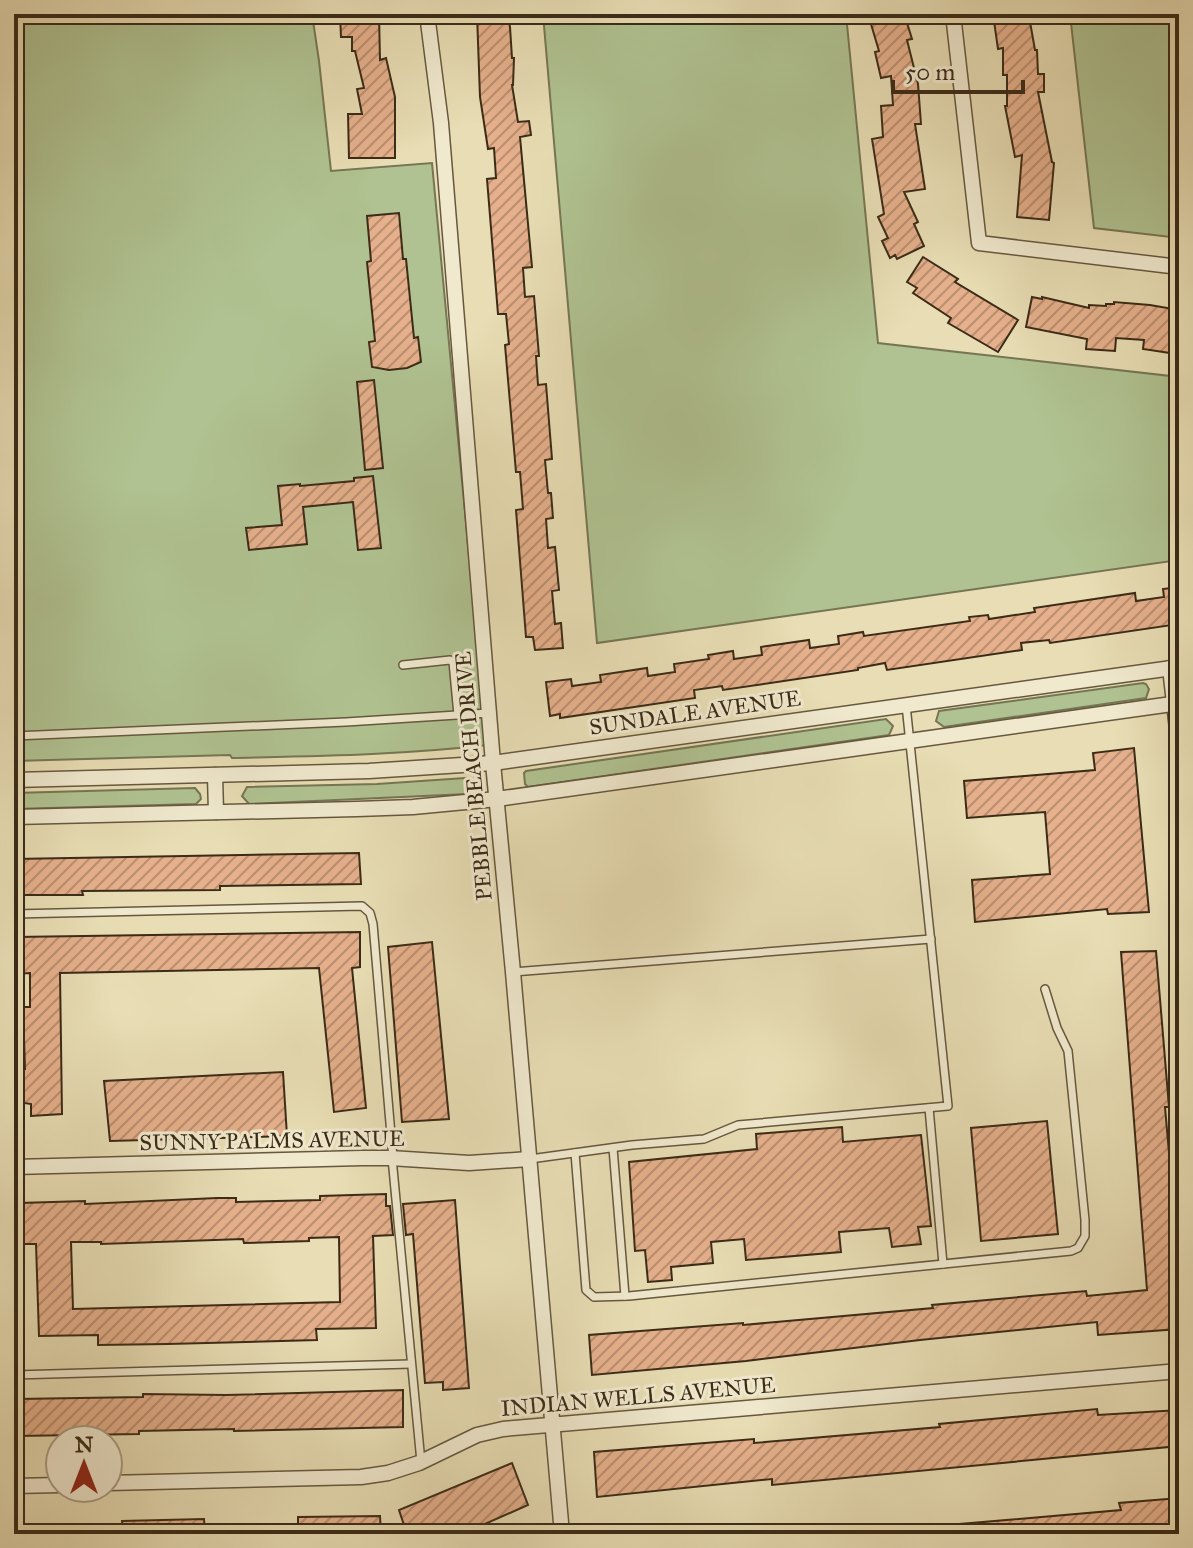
<svg xmlns="http://www.w3.org/2000/svg" width="1193" height="1548" font-family="'IM FELL Great Primer',serif">
  <style>
    .green { fill: #b0c291; stroke: #767654; stroke-width: 2 }
    .building { fill: url(#building-hatch); stroke: #3b2b17; stroke-width: 2; fill-rule: evenodd }
    .lines { fill: none; stroke-linecap: round; stroke-linejoin: round }
    .service-casing { stroke: #66583e; stroke-width: 10 }
    .minor-casing { stroke: #66583e; stroke-width: 17 }
    .service { stroke: #f0e9ce; stroke-width: 7 }
    .minor { stroke: #f0e9ce; stroke-width: 14 }
    .labels { text-anchor: middle; stroke-width: 6; stroke-linejoin: round; paint-order: stroke }
    .street-label { font-size: 22px; fill: #3b2b17; stroke: #f0e9ce }
  </style>
  <defs>
    <pattern id="building-hatch" width="6" height="6" patternUnits="userSpaceOnUse" patternTransform="scale(2)"><rect width="6" height="6" fill="#e5b08b"/><path d="M-1 1l2-2M0 6l6-6M5 7l2-2" fill="none" stroke="#bb8f71"/></pattern>
  </defs>
  <rect width="100%" height="100%" fill="#e8ddb4"/>
  <filter id="stains"><feTurbulence type="fractalNoise" baseFrequency=".0025" numOctaves="4"/><feColorMatrix values="0 0 0 0 .2 0 0 0 0 .09 0 0 0 0 .02 0 0 0 .5 -.17"/></filter>
  <radialGradient id="worn" r=".72"><stop offset=".6" stop-color="#630" stop-opacity="0"/><stop offset="1" stop-color="#630" stop-opacity=".3"/></radialGradient>
  <g class="green">
    <path d="M14,14H312L319,61L331,171L432,163L487,745C402,755 317,756 232,758L230,755L14,761Z"/>
    <polygon points="543,14 846,14 878,343 1179,377 1179,560 597,643"/>
    <polygon points="1070,14 1179,14 1179,238 1094,228"/>
    <polygon points="1143,683 1146,684 1149,689 1146,698 944,727 936,721 939,711"/>
    <polygon points="886,719 893,726 889,735 528,787 525,784 524,773 526,771"/>
    <polygon points="465,778 470,780 472,785 467,794 249,804 242,796 247,787 377,784"/>
    <polygon points="195,788 200,794 201,799 196,804 14,809 14,793"/>
  </g>
  <g class="building">
    <polygon points="340,14 379,14 380,60 386,58 395,97 395,158 349,158 348,114 362,114 357,89 364,88 355,51 352,51 352,37 341,37"/>
    <polygon points="477,14 507,14 510,27 512,58 514,58 513,85 512,85 518,122 529,121 531,135 520,137 532,267 523,268 525,297 534,296 539,356 536,356 538,385 546,384 552,459 545,460 548,493 551,493 553,518 546,519 548,548 555,547 559,590 552,591 555,624 561,623 563,648 535,650 533,637 526,637 516,510 523,509 520,472 516,472 505,345 509,344 506,314 498,314 487,179 496,178 494,148 488,149 480,97"/>
    <polygon points="871,14 901,14 901,24 907,23 912,39 907,40 918,84 921,124 915,124 925,189 904,192 918,222 914,224 924,246 897,259 895,255 890,258 882,241 888,238 878,217 884,214 872,139 883,137 881,106 893,105 891,76 881,78 875,52 879,51 871,24"/>
    <polygon points="993,14 1022,14 1023,23 1030,22 1035,50 1037,50 1038,74 1044,74 1044,92 1038,92 1052,162 1054,163 1049,220 1017,217 1022,155 1015,157 1005,106 1007,106 1007,75 1003,75 1003,48 998,49"/>
    <polygon points="399,213 403,259 406,259 414,338 418,337 421,362 407,368 389,370 372,367 369,342 375,341 367,262 371,261 367,216"/>
    <polygon points="923,257 958,279 955,282 1018,320 998,352 948,323 951,318 913,293 917,288 907,282"/>
    <polygon points="1032,297 1042,299 1042,297 1089,308 1089,305 1106,306 1106,304 1114,304 1114,302 1150,305 1179,310 1179,340 1177,354 1143,349 1144,340 1116,338 1115,351 1086,349 1087,339 1026,327"/>
    <polygon points="374,380 383,468 365,470 357,382"/>
    <polygon points="373,476 381,548 358,550 353,502 303,507 307,544 249,550 246,528 282,525 278,486 300,484 300,486 354,481 354,478"/>
    <polygon points="1179,587 1179,624 1050,643 1049,640 1021,643 1022,650 887,670 885,663 858,668 858,670 723,690 722,686 694,690 695,698 560,718 560,714 550,716 546,682 571,679 572,686 601,682 600,675 647,668 648,676 675,672 674,664 709,659 708,655 733,651 734,659 762,655 761,647 809,640 810,648 839,644 838,636 863,632 864,636 970,621 969,617 988,615 989,619 1035,612 1034,608 1135,593 1136,601 1164,597 1163,589"/>
    <polygon points="1134,748 1149,912 1108,914 1107,909 975,922 972,880 1050,874 1045,812 967,818 964,781 1095,770 1093,753"/>
    <polygon points="359,853 361,884 220,886 220,890 82,891 83,895 14,895 14,859"/>
    <polygon points="360,932 360,967 352,968 366,1108 334,1112 319,968 60,973 62,1114 31,1116 31,1104 24,1103 22,1069 25,1069 23,1007 30,1007 30,973 15,974 15,937"/>
    <polygon points="432,942 449,1119 402,1122 388,947"/>
    <polygon points="1156,951 1169,1107 1165,1107 1179,1268 1179,1329 1098,1335 1097,1322 920,1340 746,1361 592,1375 589,1335 743,1323 743,1325 933,1308 932,1305 1086,1291 1087,1296 1147,1290 1121,952"/>
    <polygon points="283,1072 287,1136 110,1141 104,1081"/>
    <polygon points="1047,1121 1058,1234 981,1241 971,1128"/>
    <polygon points="842,1127 843,1142 921,1135 931,1226 918,1227 921,1244 892,1247 889,1228 839,1232 841,1252 746,1260 744,1239 711,1242 713,1263 671,1267 672,1280 648,1282 645,1250 635,1251 629,1162 757,1149 756,1134"/>
    <path d="M386,1194V1206H390L393,1235L373,1236L376,1328L316,1329L317,1340L168,1344L98,1345V1335L39,1336L36,1244H21L20,1203L85,1201V1204L217,1198H236V1202L320,1200V1196ZM339,1237L340,1302L73,1309L71,1242H101V1244L243,1239L244,1243L309,1241V1238Z"/>
    <polygon points="455,1200 469,1388 443,1390 443,1382 425,1383 413,1234 406,1235 403,1204"/>
    <polygon points="403,1390 403,1427 234,1431 234,1429 139,1431 139,1434 17,1436 17,1399 143,1397 143,1394 226,1395"/>
    <polygon points="1097,1409 1098,1415 1179,1410 1179,1446 772,1485 772,1479 597,1497 594,1452 754,1439 754,1443 940,1427 939,1424"/>
    <polygon points="512,1463 528,1505 462,1534 407,1534 399,1510"/>
    <polygon points="1179,1498 1179,1534 961,1534 960,1524 1121,1510 1119,1503"/>
    <polygon points="380,1516 381,1534 298,1534 298,1517"/>
    <polygon points="204,1519 205,1534 123,1534 122,1521"/>
  </g>
  <g class="lines">
    <g class="service-casing">
      <g id="service">
        <polyline points="403,665 450,660 453,662 458,715"/>
        <polyline points="14,736 346,722 489,713"/>
        <polyline points="14,914 362,906 370,913 373,924 393,1158"/>
        <polyline points="513,972 931,939"/>
        <polyline points="929,1108 943,1264"/>
        <polyline points="613,1148 625,1296"/>
        <polyline points="575,1153 586,1290 594,1297 629,1296 1071,1251 1078,1248 1085,1236 1085,1220 1068,1051 1057,1028 1045,989"/>
        <polyline points="392,1158 421,1462"/>
        <polyline points="530,1159 632,1145 704,1139 738,1125 948,1106 906,705"/>
        <polyline points="14,1375 411,1364"/>
      </g>
    </g>
    <g class="minor-casing">
      <g id="minor">
        <polyline points="427,14 441,123 493,763 513,972 562,1534"/>
        <polyline points="953,14 979,243 1179,267"/>
        <polyline points="1170,668 1179,747"/>
        <polyline points="215,775 216,812"/>
        <polyline points="14,780 369,771 493,763 1179,667"/>
        <polyline points="14,817 357,809 413,807 497,799 1179,703"/>
        <polyline points="14,1167 362,1158 390,1158 469,1163 529,1159"/>
        <polyline points="108,1483 361,1477 388,1473 419,1463 477,1435 503,1429 1179,1371"/>
        <polyline points="14,1486 60,1485"/>
      </g>
    </g>
    <use href="#service" class="service"/>
    <use href="#minor" class="minor"/>
  </g>
  <g class="labels">
    <g class="street-label">
      <text transform="translate(695 712) rotate(-8)" y="8">SUNDALE AVENUE</text>
      <text transform="translate(473 776) rotate(-95)" y="8">PEBBLE BEACH DRIVE</text>
      <text transform="translate(272 1140) rotate(-1)" y="8">SUNNY PALMS AVENUE</text>
      <text transform="translate(638 1396) rotate(-5)" y="8">INDIAN WELLS AVENUE</text>
    </g>
  </g>
  <rect width="1193" height="1548" fill="none" stroke="#e8ddb4" stroke-width="48"/>
  <rect x="16" y="16" width="1161" height="1516" fill="none" stroke="#3b2b17" stroke-width="4"/>
  <rect x="24" y="24" width="1145" height="1500" fill="none" stroke="#3b2b17" stroke-width="2"/>
  <g transform="translate(84 1464)"><circle r="38" fill="#f0e9ce" stroke="#a89d85" stroke-width="2"/>
  <path d="M0-6L14 30L0 20L-14 30Z" fill="#8f2418"/>
  <text y="-12" font-size="22" font-weight="bold" text-anchor="middle" fill="#3b2b17">N</text>
  </g>
  <path d="M893 80v12h130v-12" fill="none" stroke="#3b2b17" stroke-width="4"/>
  <text x="905" y="80" font-size="24" fill="#3b2b17" stroke="#f0e9ce" stroke-width="6" paint-order="stroke">50 m</text>
  <rect width="100%" height="100%" filter="url(#stains)"/>
  <rect width="100%" height="100%" fill="url(#worn)"/>
</svg>
